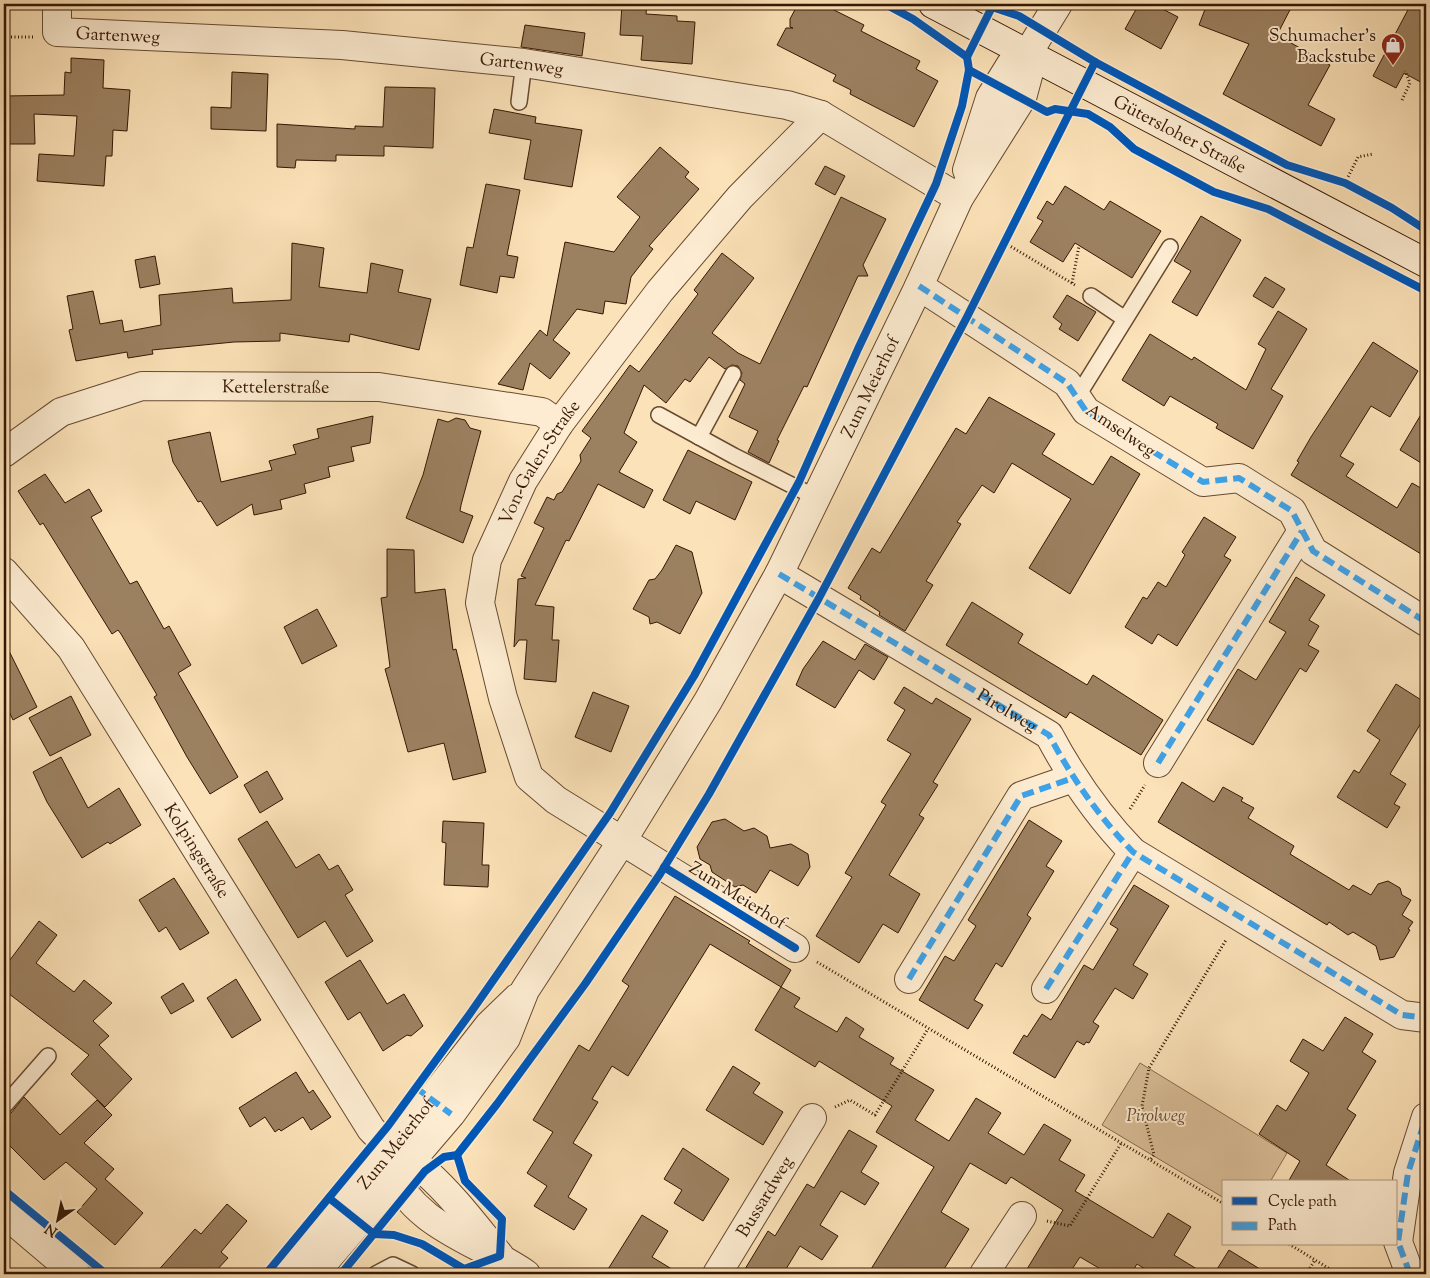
<svg xmlns="http://www.w3.org/2000/svg" width="1430" height="1278" font-family="'Sorts Mill Goudy',serif">
  <style>
    .green { fill: #dabf99; stroke: #886b4e }
    .building { fill: #9c8161; stroke: #351703 }
    .lines { fill: none; stroke-linecap: round; stroke-linejoin: round }
    .service-casing { stroke: #674a30; stroke-width: 18 }
    .minor-casing { stroke: #674a30; stroke-width: 30 }
    .secondary-casing { stroke: #351703; stroke-width: 30 }
    .path { stroke: #351703; stroke-width: 3; stroke-dasharray: 1 2.5; stroke-linecap: butt }
    .service { stroke: #fdecd1; stroke-width: 15 }
    .minor { stroke: #fdecd1; stroke-width: 28 }
    .secondary { stroke: #fdecd1; stroke-width: 28 }
    .quiet { stroke: #3ea2e9; stroke-width: 6; stroke-dasharray: 12 6; stroke-linecap: butt }
    .cycleway-casing { stroke: #fdecd1; stroke-width: 11 }
    .cycleway { stroke: #0057b8; stroke-width: 8 }
    .labels { text-anchor: middle; stroke-width: 4; stroke-linejoin: round; paint-order: stroke }
    .street-label { font-size: 18px; fill: #351703; stroke: #fdecd1 }
    .poi-label { font-size: 18px; fill: #351703; stroke: #fdecd1; text-anchor: end }
    .park-label { font-size: 18px; font-style: italic; fill: #674930; stroke: #fdecd1 }
  </style>
  <rect width="100%" height="100%" fill="#fce2b8"/>
  <filter id="stains"><feTurbulence type="fractalNoise" baseFrequency=".004" numOctaves="4"/><feColorMatrix values="0 0 0 0 .2 0 0 0 0 .09 0 0 0 0 .02 0 0 0 .5 -.17"/></filter>
  <radialGradient id="worn" r=".72"><stop offset=".6" stop-color="#630" stop-opacity="0"/><stop offset="1" stop-color="#630" stop-opacity=".3"/></radialGradient>
  <polygon class="green" points="1140,1063 1287,1153 1270,1182 1224,1182 1224,1198 1102,1125"/>
  <g class="building">
    <polygon points="622,4 647,4 646,14 677,16 677,21 695,22 692,64 641,60 643,36 620,35"/>
    <polygon points="798,4 822,4 864,25 861,31 920,61 916,69 938,81 914,127 850,94 851,90 833,81 836,75 777,45 786,28 793,28 790,27 790,19"/>
    <polygon points="1139,4 1153,4 1178,17 1161,49 1125,29"/>
    <polygon points="1207,4 1293,4 1277,35 1330,65 1308,105 1335,119 1321,146 1223,94 1249,44 1199,25"/>
    <polygon points="1411,4 1426,4 1426,85 1404,73 1396,88 1373,76"/>
    <polygon points="525,25 585,33 582,56 521,47"/>
    <polygon points="71,58 104,60 103,88 130,90 127,131 113,130 112,156 106,156 104,186 37,181 39,154 74,156 77,116 34,114 35,144 4,144 4,96 64,95 65,72 71,73"/>
    <polygon points="232,72 268,74 266,131 211,129 211,107 231,108"/>
    <polygon points="385,87 435,88 433,148 384,146 384,156 336,155 336,161 296,160 295,168 277,167 277,124 355,129 355,126 383,127"/>
    <polygon points="494,109 536,117 535,123 582,130 572,187 524,179 531,140 489,133"/>
    <polygon points="660,147 689,172 685,177 699,189 649,246 653,249 631,277 626,304 605,301 603,314 577,309 553,340 570,353 550,379 530,363 523,390 498,384 540,330 547,336 565,242 614,252 640,217 617,197"/>
    <polygon points="825,166 845,176 835,195 815,184"/>
    <polygon points="486,184 520,190 507,255 518,257 514,278 500,276 497,293 460,285 467,247 473,248"/>
    <polygon points="1065,186 1104,210 1110,201 1161,231 1132,278 1075,243 1063,262 1030,242 1043,221 1037,218 1047,201 1053,205"/>
    <polygon points="841,197 886,219 863,265 868,276 858,276 807,387 804,386 777,440 779,441 769,463 748,452 758,431 729,417 745,384 740,380 742,373 738,366 732,365 725,369 709,357 690,382 685,379 666,403 644,385 624,433 637,442 619,472 653,490 644,508 598,484 569,541 566,540 535,605 554,607 552,640 559,640 556,682 524,679 527,640 519,640 514,647 518,579 526,578 521,576 544,528 534,523 547,497 554,500 557,494 562,492 581,461 580,455 591,438 582,431 630,365 639,372 698,294 694,290 722,253 754,278 712,333 738,353 760,364"/>
    <polygon points="1201,216 1241,240 1197,316 1172,302 1191,271 1174,261"/>
    <polygon points="292,243 324,248 319,287 367,293 371,263 403,270 398,292 431,299 419,350 350,334 349,342 280,333 280,341 234,342 152,350 153,354 128,358 127,352 76,361 69,330 73,329 67,296 93,291 100,324 122,320 124,332 161,325 159,295 232,288 233,303 291,300"/>
    <polygon points="155,256 160,284 140,288 135,260"/>
    <polygon points="1265,277 1285,289 1273,308 1253,296"/>
    <polygon points="1067,295 1096,312 1078,341 1059,329 1062,324 1053,317"/>
    <polygon points="1278,311 1307,329 1271,389 1283,396 1253,449 1216,428 1218,424 1170,396 1164,406 1122,380 1150,334 1192,360 1194,357 1246,390 1266,349 1258,344"/>
    <polygon points="1373,342 1418,371 1390,417 1371,406 1340,456 1354,464 1346,476 1397,508 1412,483 1426,491 1426,557 1291,475 1299,462 1297,461 1311,437"/>
    <polygon points="989,397 1055,434 1042,454 1093,485 1111,456 1140,474 1070,594 1029,568 1071,499 1012,463 994,493 982,485 957,522 961,524 926,581 933,585 905,631 879,615 880,612 860,599 861,596 848,588 872,548 880,553 956,428 966,434"/>
    <polygon points="1426,406 1426,466 1400,450"/>
    <polygon points="373,416 370,443 351,447 354,461 328,467 330,477 304,484 306,493 280,500 282,509 254,515 252,504 217,526 201,501 198,502 173,462 168,441 210,432 221,482 272,470 269,461 296,454 293,445 319,438 317,429"/>
    <polygon points="456,418 465,420 470,428 481,431 461,505 460,511 473,516 463,543 406,518 423,475 438,419 448,422"/>
    <polygon points="688,450 752,482 735,520 696,501 690,514 663,500"/>
    <polygon points="45,474 65,503 89,489 102,511 91,517 130,584 137,581 164,629 169,626 191,665 178,673 238,777 210,794 187,757 154,697 157,695 121,634 118,630 112,634 43,523 40,525 18,491"/>
    <polygon points="1204,517 1236,537 1224,556 1231,560 1177,646 1158,634 1152,644 1125,627 1143,597 1147,599 1158,582 1166,587 1185,555 1182,552"/>
    <polygon points="676,545 692,552 702,593 680,634 657,622 650,624 649,617 633,609 649,580 655,579 662,570"/>
    <polygon points="387,549 414,550 415,593 445,589 453,650 456,649 486,772 453,780 444,743 408,752 385,669 390,667 381,598 387,597"/>
    <polygon points="1296,577 1325,595 1309,620 1319,626 1308,645 1319,651 1306,672 1300,668 1253,745 1207,720 1238,669 1256,680 1286,632 1269,622"/>
    <polygon points="972,602 1023,634 1018,643 1087,685 1093,675 1163,720 1141,755 1070,712 1066,718 946,645"/>
    <polygon points="317,609 337,646 302,664 284,627"/>
    <polygon points="4,641 37,707 13,720 4,701"/>
    <polygon points="823,641 855,660 865,644 888,657 874,680 859,670 835,708 796,685 803,669"/>
    <polygon points="1396,684 1426,703 1426,715 1390,774 1406,784 1394,804 1400,807 1387,828 1337,797 1354,770 1359,773 1380,740 1367,731"/>
    <polygon points="904,687 932,704 936,698 971,719 933,782 938,785 919,815 924,818 889,875 920,894 898,933 883,924 859,963 816,936 852,877 845,873 886,805 881,802 911,754 887,740 905,710 894,703"/>
    <polygon points="593,692 629,706 611,752 575,737"/>
    <polygon points="71,696 91,735 50,756 29,718"/>
    <polygon points="61,757 88,808 119,788 141,825 110,844 108,842 82,858 47,802 33,772"/>
    <polygon points="267,771 283,799 260,813 244,785"/>
    <polygon points="1182,782 1214,802 1223,787 1243,798 1241,801 1254,808 1248,818 1294,846 1290,854 1349,890 1353,885 1371,895 1378,884 1388,881 1400,888 1402,895 1411,900 1402,915 1413,922 1408,929 1410,930 1394,957 1380,960 1376,946 1353,932 1348,935 1329,922 1327,925 1158,822"/>
    <polygon points="725,819 744,831 754,828 767,836 770,848 791,844 808,854 810,867 798,886 770,870 756,893 743,885 735,887 712,872 710,865 700,859 697,847 712,822"/>
    <polygon points="1029,820 1062,841 1046,866 1054,871 1027,915 1031,918 1002,967 996,963 974,1000 983,1005 968,1029 919,1000 945,956 954,961 976,926 968,920"/>
    <polygon points="267,821 296,868 319,854 329,870 338,865 353,890 345,895 373,941 347,957 325,921 298,938 238,839"/>
    <polygon points="443,821 484,823 482,865 489,865 488,887 444,885 446,843 442,842"/>
    <polygon points="174,878 209,933 180,950 166,927 159,932 139,900"/>
    <polygon points="1134,885 1169,906 1133,965 1148,974 1133,999 1115,988 1093,1022 1099,1026 1089,1043 1086,1042 1084,1045 1077,1041 1055,1078 1013,1053 1024,1035 1027,1037 1042,1014 1051,1020 1084,965 1093,970 1118,929 1110,924"/>
    <polygon points="675,896 750,941 748,943 791,970 781,987 710,944 628,1076 612,1066 592,1099 598,1102 573,1143 592,1155 568,1197 587,1209 574,1230 534,1206 547,1186 527,1173 553,1132 533,1120 579,1045 589,1051 629,986 622,981"/>
    <polygon points="39,921 57,935 36,963 74,992 84,980 112,1003 93,1021 109,1036 99,1045 132,1079 105,1107 71,1074 89,1055 4,990 4,968"/>
    <polygon points="360,960 387,1004 404,994 423,1026 411,1036 407,1035 383,1051 360,1012 348,1020 325,982"/>
    <polygon points="236,979 261,1020 232,1038 207,998"/>
    <polygon points="183,983 194,1001 171,1014 161,997"/>
    <polygon points="781,987 800,998 794,1007 837,1032 846,1017 864,1029 859,1037 894,1058 890,1064 934,1090 915,1120 949,1141 976,1098 1001,1113 988,1133 1024,1155 1044,1124 1071,1140 1059,1160 1085,1175 1075,1191 1153,1238 1168,1213 1191,1227 1174,1255 1205,1274 1153,1274 1137,1264 1131,1274 1109,1274 1080,1257 1069,1274 1024,1274 1063,1210 1011,1177 1006,1184 970,1163 941,1212 969,1229 941,1274 868,1274 934,1167 876,1132 892,1106 819,1061 815,1067 755,1030"/>
    <polygon points="1345,1017 1373,1034 1362,1052 1376,1061 1347,1109 1356,1115 1326,1165 1352,1182 1288,1182 1300,1161 1259,1134 1277,1105 1286,1111 1309,1073 1290,1061 1303,1039 1323,1051"/>
    <polygon points="733,1066 760,1083 753,1093 783,1112 763,1145 706,1110"/>
    <polygon points="296,1072 309,1093 313,1090 331,1117 311,1130 303,1117 281,1131 279,1129 275,1132 265,1117 250,1127 239,1108"/>
    <polygon points="24,1097 60,1135 97,1100 112,1115 84,1143 114,1169 105,1179 143,1213 115,1245 77,1212 97,1189 66,1162 44,1180 4,1140 4,1115 11,1113"/>
    <polygon points="849,1130 877,1146 861,1172 879,1183 865,1205 841,1191 820,1225 838,1236 822,1260 800,1246 783,1274 742,1274 768,1231 775,1236 807,1184 814,1188"/>
    <polygon points="683,1148 729,1179 703,1221 674,1203 682,1190 664,1179"/>
    <polygon points="227,1204 247,1221 221,1252 228,1258 213,1274 155,1274 195,1229 201,1234"/>
    <polygon points="642,1215 668,1231 652,1257 680,1274 605,1274"/>
    <polygon points="1229,1250 1268,1274 1214,1274"/>
  </g>
  <g class="lines">
    <g class="service-casing">
      <g id="service">
        <polyline points="519,102 524,63"/>
        <polyline points="1091,296 1125,319"/>
        <polyline points="1077,397 1170,247"/>
        <polyline points="659,415 734,456 817,498"/>
        <polyline points="699,437 733,374"/>
        <polyline points="4,1106 48,1056"/>
        <polyline points="376,1274 393,1265 412,1274"/>
        <polyline points="482,1274 500,1256"/>
      </g>
    </g>
    <g class="minor-casing">
      <g id="minor">
        <path id="s1" d="M57,4V32L342,45L524,63L787,105L821,115L959,198"/>
        <polyline points="967,170 990,98 1011,64 1028,53 1058,4"/>
        <polyline points="919,286 1067,383 1086,411 1203,482 1239,478 1292,511 1313,551 1426,622"/>
        <path id="s2" d="M4,453L61,412L142,386L379,387L542,412L559,424"/>
        <path id="s3" d="M4,572L71,648L371,1129C386,1146 409,1157 426,1172C454,1197 476,1227 500,1256"/>
        <path id="s4" d="M779,574L1049,735C1072,778 1099,817 1133,852L1402,1015L1426,1018"/>
        <polyline points="1158,763 1302,531"/>
        <path id="s5" d="M795,948L556,800L529,777L503,698L480,603L487,560L523,481L559,424L660,291L740,197L821,115"/>
        <polyline points="909,979 1021,796 1073,778"/>
        <polyline points="1046,989 1133,852"/>
        <path d="M388,1166C416,1229 475,1239 526,1274"/>
        <polyline points="4,1213 76,1274"/>
        <path id="s6" d="M287,1274L385,1158L489,1025L517,998"/>
        <path id="s7" d="M314,1274L451,1114L506,1038L525,990L622,841L708,701L779,574L919,286L959,198L1022,98L1029,72L1028,53"/>
        <path id="s8" d="M717,1274L812,1118"/>
        <polyline points="984,1274 1022,1216"/>
        <polyline points="1410,1274 1398,1242 1408,1173 1426,1117"/>
      </g>
    </g>
    <g class="secondary-casing">
      <g id="secondary">
        <path id="s9" d="M933,4L1426,263"/>
      </g>
    </g>
    <g class="path">
      <polyline points="4,37 33,37"/>
      <polyline points="1402,100 1410,83 1405,71"/>
      <polyline points="1345,183 1358,157 1373,154"/>
      <polyline points="1005,243 1075,285"/>
      <polyline points="1072,283 1079,246"/>
      <polyline points="1130,809 1145,785"/>
      <polyline points="817,962 1224,1204"/>
      <polyline points="835,1107 850,1100 875,1115 928,1029"/>
      <polyline points="1151,1159 1154,1155 1142,1106 1149,1068 1226,940"/>
      <polyline points="1047,1221 1070,1226 1122,1142"/>
      <polyline points="1289,1244 1338,1274"/>
      <polyline points="1306,1274 1315,1260"/>
    </g>
    <use href="#service" class="service"/>
    <use href="#minor" class="minor"/>
    <use href="#secondary" class="secondary"/>
    <g class="quiet">
      <polyline points="919,286 1067,383 1086,411 1203,482 1239,478 1292,511 1313,551 1426,622"/>
      <path d="M779,574L1049,735C1072,778 1099,817 1133,852L1402,1015L1426,1018"/>
      <polyline points="1158,763 1302,531"/>
      <polyline points="909,979 1021,796 1073,778"/>
      <polyline points="1046,989 1133,852"/>
      <polyline points="415,1087 451,1114"/>
      <polyline points="1410,1274 1398,1242 1408,1173 1426,1117"/>
    </g>
    <g class="cycleway-casing">
      <g id="cycleway">
        <polyline points="885,4 913,19 967,57"/>
        <polyline points="1095,62 1287,165 1345,183 1392,208 1426,230"/>
        <polyline points="969,70 1047,112 1055,109 1088,114 1110,127 1134,149 1214,192 1268,209 1426,291"/>
        <polyline points="664,867 795,948"/>
        <polyline points="4,1190 106,1274"/>
        <polyline points="329,1198 374,1234 394,1235 422,1244 464,1269 500,1256 502,1219 465,1181 457,1155"/>
        <polyline points="266,1274 388,1126 469,1015 610,813 694,676 799,482 858,349 936,184 962,106 969,70 967,57 992,7 1019,16 1095,62 967,317 819,598 709,794 660,874 585,984 497,1104 457,1155 444,1157 425,1171 341,1274"/>
      </g>
    </g>
    <use href="#cycleway" class="cycleway"/>
  </g>
  <defs>
    <g id="shop-pin" transform="scale(1.25)"><path d="M0 17L-7.5 6A9.5 9.5 0 1 1 7.5 6Z" fill="#8f2418" stroke="#fdecd1"/><path d="M-5-2.5h2.3a2.7 3.5 0 0 1 5.4 0H5L5.5 6h-11ZM-1.5-2.5h3a1.5 2.3 0 0 0-3 0Z" fill="#fff"/></g>
  </defs>
  <g fill-rule="evenodd">
    <use href="#shop-pin" x="1393" y="45"/>
  </g>
  <g class="labels">
    <g class="street-label">
      <text dy="6" stroke="none"><textPath href="#s1" startOffset="89">Gartenweg</textPath></text>
      <text dy="6" stroke="none"><textPath href="#s1" startOffset="494">Gartenweg</textPath></text>
      <text dy="6" stroke="none"><textPath href="#s9" startOffset="279">Gütersloher Straße</textPath></text>
      <text dy="6" stroke="none"><textPath href="#s2" startOffset="289">Kettelerstraße</textPath></text>
      <text dy="6" stroke="none"><textPath href="#s7" startOffset="1052">Zum Meierhof</textPath></text>
      <text transform="translate(1121 430) rotate(34)" y="6">Amselweg</text>
      <text dy="6" stroke="none"><textPath href="#s5" startOffset="652">Von-Galen-Straße</textPath></text>
      <text dy="6" stroke="none"><textPath href="#s4" startOffset="266">Pirolweg</textPath></text>
      <text dy="6" stroke="none"><textPath href="#s3" startOffset="340">Kolpingstraße</textPath></text>
      <text transform="translate(738 895) rotate(32)" y="6">Zum Meierhof</text>
      <text dy="6" stroke="none"><textPath href="#s6" startOffset="170">Zum Meierhof</textPath></text>
      <text dy="6" stroke="none"><textPath href="#s8" startOffset="91">Bussardweg</textPath></text>
    </g>
    <g class="poi-label">
      <text x="1376" y="41">Schumacher's<tspan x="1376" dy="21">Backstube</tspan></text>
    </g>
    <g class="park-label">
      <text x="1156" y="1121">Pirolweg</text>
    </g>
  </g>
  <rect width="1430" height="1278" fill="none" stroke="#fce2b8" stroke-width="20"/>
  <rect x="5" y="5" width="1420" height="1268" fill="none" stroke="#351703" stroke-width="2.5"/>
  <rect x="10" y="10" width="1410" height="1258" fill="none" stroke="#351703"/>
  <rect x="1222" y="1180" width="175" height="65" fill="#fdecd1" stroke="#ad977f"/>
  <rect x="1232" y="1197" width="25" height="8" fill="#0057b8" stroke="#ad977f"/>
  <text x="1268" y="1206" font-size="15" fill="#351703">Cycle path</text>
  <rect x="1232" y="1222" width="25" height="8" fill="#3ea2e9" stroke="#ad977f"/>
  <text x="1268" y="1230" font-size="15" fill="#351703">Path</text>
  <g transform="translate(58 1220) rotate(213)" stroke="#fdecd1" stroke-width="4" paint-order="stroke">
  <path d="M0-4L9 19L0 12L-9 19Z" fill="#351703"/>
  <text y="-8" font-size="14" font-weight="bold" text-anchor="middle" fill="#351703">N</text>
  </g>
  <rect width="100%" height="100%" filter="url(#stains)"/>
  <rect width="100%" height="100%" fill="url(#worn)"/>
</svg>
